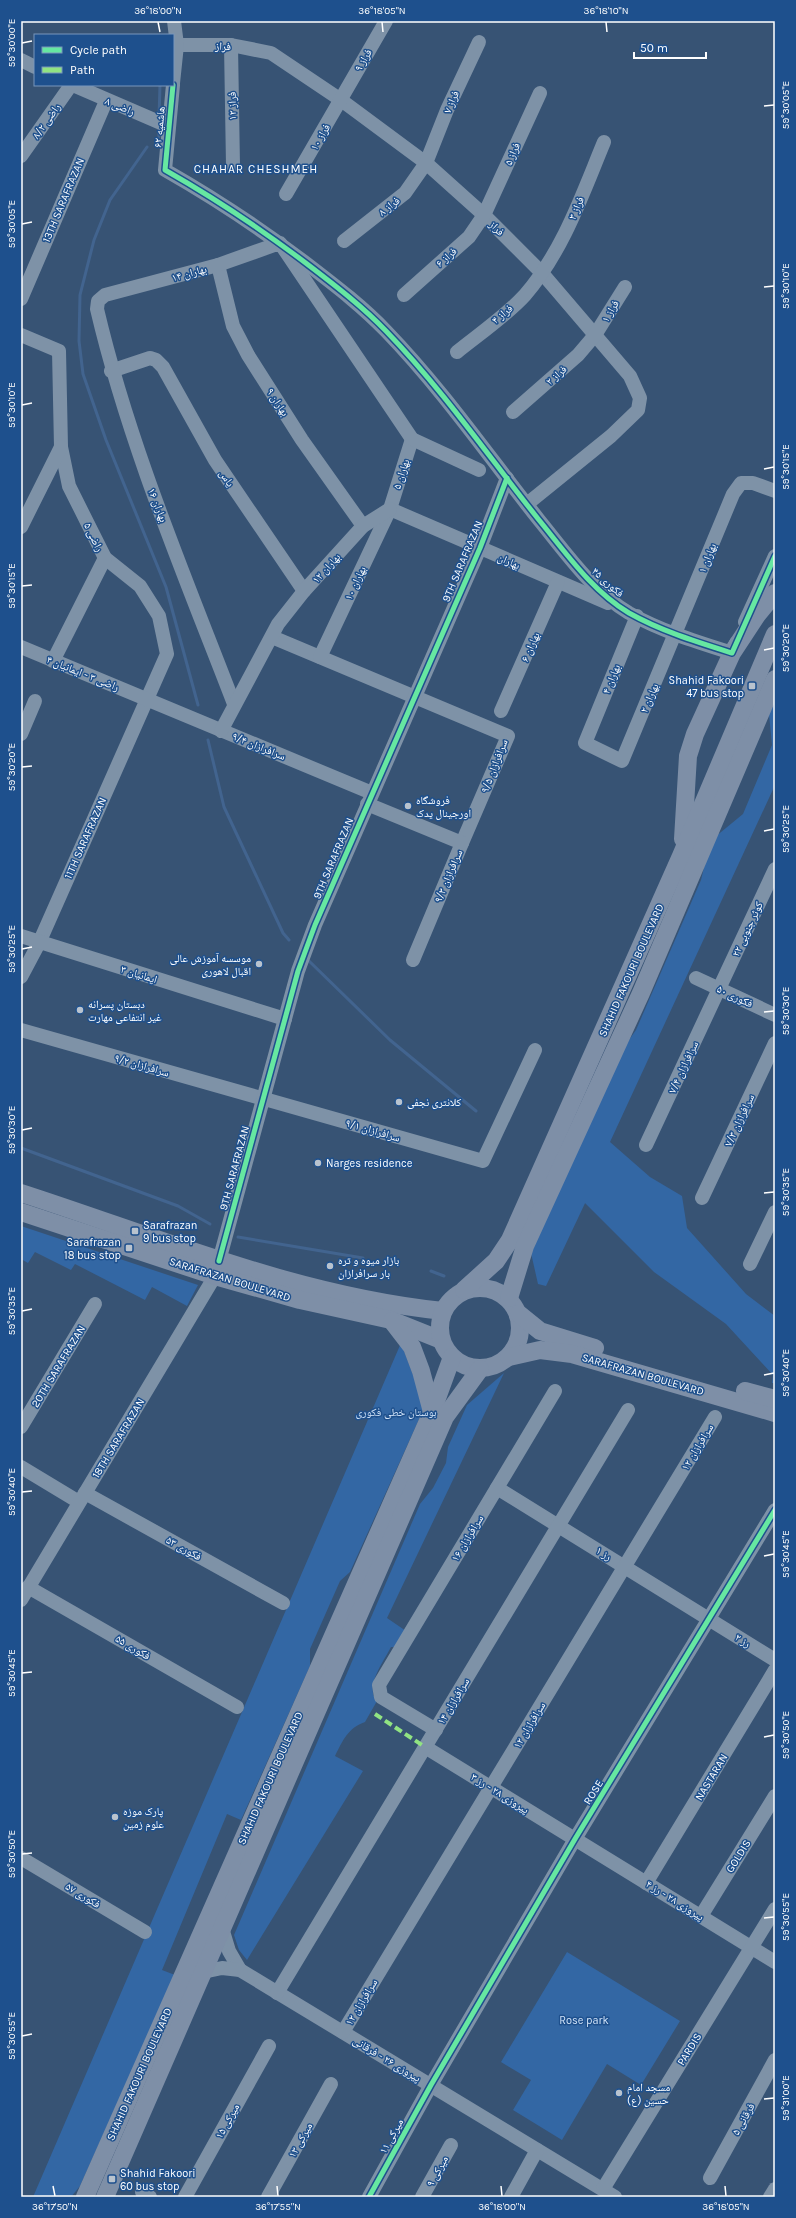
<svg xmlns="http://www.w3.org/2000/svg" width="796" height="2218" font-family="Karla,'Noto Naskh Arabic',sans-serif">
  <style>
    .green { fill: #3367a4 }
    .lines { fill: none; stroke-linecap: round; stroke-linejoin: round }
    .stream { stroke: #42648f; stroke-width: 3 }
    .minor { stroke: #7e92a7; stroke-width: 14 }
    .major { stroke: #7e8fa7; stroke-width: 18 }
    .quiet { stroke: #91e382; stroke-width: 4; stroke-dasharray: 8 4; stroke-linecap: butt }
    .cycleway-casing { stroke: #1e508d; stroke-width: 8 }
    .cycleway { stroke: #66e7a1; stroke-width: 5 }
    .ticks { fill: none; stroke: #fff; stroke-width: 1.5 }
    .poi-dot { fill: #b9c3ce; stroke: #1e508d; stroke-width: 1.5 }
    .labels { text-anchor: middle; stroke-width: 3; stroke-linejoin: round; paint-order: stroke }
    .street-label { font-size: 11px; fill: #fff; stroke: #1e508d }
    .poi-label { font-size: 11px; fill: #fff; stroke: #1e508d; text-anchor: start }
    .park-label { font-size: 11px; fill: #d2e4f9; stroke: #1e508d }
    .neighbourhood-label { font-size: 12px; letter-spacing: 1px; fill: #fff; stroke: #1e508d }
    .neatline { fill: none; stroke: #fff; stroke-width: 1.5 }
    .ticks-label { font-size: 10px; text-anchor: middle; fill: #fff }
  </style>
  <rect width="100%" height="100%" fill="#375374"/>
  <g class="green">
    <polygon points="775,702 775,785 610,1142 650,1177 682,1196 687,1228 746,1294 775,1316 775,1383 772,1383 773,1375 726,1324 654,1272 585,1203 587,1199 546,1286 538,1284 531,1253 621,1051 636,1030 701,880 707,855 715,837 743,814 772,745 769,714"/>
    <polygon points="21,1226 198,1285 187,1306 152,1287 145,1300 75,1264 71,1270 35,1252 28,1263 21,1259"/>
    <polygon points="401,1343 425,1406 350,1572 340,1581 310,1649 310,1666 241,1820 227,1814 162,1970 175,1975 80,2186 71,2197 33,2197"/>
    <path d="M504,1373L387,1618L406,1631L397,1647H391C384,1661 364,1687 377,1701L365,1722C348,1728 343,1740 335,1756L363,1771L247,1960L239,1950L234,1935L420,1504L433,1488L446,1463L448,1447L467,1405Z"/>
    <polygon points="567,1952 680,2021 641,2085 607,2064 562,2140 513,2110 531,2080 501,2062"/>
  </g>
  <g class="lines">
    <g class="stream">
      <polyline points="159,117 160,85"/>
      <polyline points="159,137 159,127"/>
      <polyline points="147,147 110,200 94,240 80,295 79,341 83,374 106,440 166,587 198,705"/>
      <polyline points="208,740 224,807 283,933 289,940"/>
      <polyline points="309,961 390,1040 476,1111"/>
      <polyline points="21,1148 178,1206 210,1224"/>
      <polyline points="238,1237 363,1258"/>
      <polyline points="431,1271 444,1276"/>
    </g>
    <g class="minor">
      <polyline points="177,45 231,45 271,53 341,100 426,163 484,215 542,273 630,376 640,398 638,410 611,436 527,504"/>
      <polyline points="231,45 233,166"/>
      <polyline points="21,60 35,67"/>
      <polyline points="173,83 177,45 174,21"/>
      <polyline points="73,85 168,126"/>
      <path d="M173,85L165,170C216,199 264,231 311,267C337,287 363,307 386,331C443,390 489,457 539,520C566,553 592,591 629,613C661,631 697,642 732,653L736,643"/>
      <polyline points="21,156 71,85"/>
      <polyline points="286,194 386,21"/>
      <polyline points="344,241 405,193 426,163 447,110 479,42"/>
      <polyline points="218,265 233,326 248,355 302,440 363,526"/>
      <polyline points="404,295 469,237 484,215 540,93"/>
      <polyline points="21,299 106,101"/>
      <polyline points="21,335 59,351 61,447 69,486 105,558 140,586 159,616 167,654 39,943 21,977"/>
      <path d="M457,352C478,335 507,315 525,295C563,251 582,195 604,142"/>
      <polyline points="111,371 150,358 156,360 163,367 215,460 304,591"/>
      <polyline points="513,412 578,355 595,335 625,287"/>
      <polyline points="390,509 608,603"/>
      <polyline points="21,527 61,447"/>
      <polyline points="637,616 585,743 622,761 733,494 741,483 753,483 775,491"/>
      <polyline points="745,622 775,556"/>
      <polyline points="272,637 508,736 462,843"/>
      <polyline points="21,647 372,793"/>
      <polyline points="320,657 390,509 412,439"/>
      <polyline points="53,661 105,558"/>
      <path d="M234,704C184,574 129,445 97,309L98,301L105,295L218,265L280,243L412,439L479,470"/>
      <polyline points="501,711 558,582"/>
      <polyline points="221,731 278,624 304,591 363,526 390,509"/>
      <polyline points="21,734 35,701"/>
      <polyline points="367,804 462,843 413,960"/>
      <polyline points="21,936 285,1019"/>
      <polyline points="696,978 775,1015"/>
      <polyline points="21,1030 483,1161 535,1050"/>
      <polyline points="646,1145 775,869"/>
      <polyline points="702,1198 775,1043"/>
      <polyline points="219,1261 298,971 315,925 480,548 507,478"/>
      <polyline points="750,1264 775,1212"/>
      <polyline points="21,1427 95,1304"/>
      <polyline points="21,1467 79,1502"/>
      <polyline points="497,1488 775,1660"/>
      <polyline points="85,1493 283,1603"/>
      <polyline points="28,1587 237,1707"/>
      <polyline points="21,1600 215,1276"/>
      <polyline points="436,1730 381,1697 379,1685 555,1391"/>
      <polyline points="425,1747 775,1962"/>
      <polyline points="21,1858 145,1932"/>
      <polyline points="646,1883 775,1670"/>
      <polyline points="701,1916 775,1796"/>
      <polyline points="222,1928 229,1951 240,1970"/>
      <polyline points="203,1972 222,1968 240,1970 615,2197"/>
      <polyline points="277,1993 628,1410"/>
      <polyline points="343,2032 715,1417"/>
      <polyline points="710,2178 775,2060"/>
      <polyline points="603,2189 775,1909"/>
      <polyline points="142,2192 150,2197"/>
      <polyline points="185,2197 269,2046"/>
      <polyline points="268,2197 331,2084"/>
      <polyline points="369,2197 431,2085 575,1839 775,1510"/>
      <polyline points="422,2197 451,2145"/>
      <polyline points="511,2197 537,2150"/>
      <polyline points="770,2197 775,2189"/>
    </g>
    <g class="major">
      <polyline points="683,839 688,756 695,734 732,653 757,615 775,593"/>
      <path d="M21,1193C160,1238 297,1296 443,1311"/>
      <polyline points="21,1212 215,1276 300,1300 391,1320 441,1340"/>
      <circle cx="480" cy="1328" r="40"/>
      <polyline points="464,1290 496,1261 510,1240 681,856 775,634"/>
      <polyline points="509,1298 525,1246 641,993 775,679"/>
      <polyline points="519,1314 540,1331 595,1348"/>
      <polyline points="392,1321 412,1347 421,1371 432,1412"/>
      <polyline points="509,1357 540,1350 572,1354 775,1413"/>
      <polyline points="745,1391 775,1399"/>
      <polyline points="85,2197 432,1412 452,1357"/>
      <polyline points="105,2197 445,1417 480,1369"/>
    </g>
    <polyline class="quiet" points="375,1714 425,1747"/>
    <g class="cycleway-casing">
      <g id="cycleway">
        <path d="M173,85L165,170C216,199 264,231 311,267C337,287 363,307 386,331C443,390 489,457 539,520C566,553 592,591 629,613C661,631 697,642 732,653L775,556"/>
        <polyline points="219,1261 298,971 315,925 480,548 507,478"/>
        <polyline points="369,2197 431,2085 575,1839 775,1510"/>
      </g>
    </g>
    <use href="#cycleway" class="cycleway"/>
  </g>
  <path class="ticks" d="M158,22L160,32M382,22L383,32M606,22L607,32M22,43L32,41M764,106L774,105M22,224L32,222M764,287L774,286M22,405L32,403M764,469L774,467M22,586L32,585M764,650L774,648M22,767L32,766M764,831L774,829M22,949L32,947M764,1012L774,1011M22,1130L32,1128M764,1193L774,1192M22,1311L32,1309M764,1375L774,1373M22,1492L32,1491M764,1556L774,1554M22,1673L32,1672M764,1737L774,1735M22,1854L32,1853M764,1918L774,1917M22,2036L32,2034M764,2099L774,2098M53,2186L55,2196M277,2186L278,2196M501,2186L502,2196M725,2186L726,2196"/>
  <g class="poi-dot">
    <rect x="748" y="682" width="8" height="8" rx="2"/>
    <circle cx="408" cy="806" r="4"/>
    <circle cx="259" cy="964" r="4"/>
    <circle cx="80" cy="1010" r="4"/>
    <circle cx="399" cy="1102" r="4"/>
    <circle cx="318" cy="1163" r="4"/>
    <rect x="131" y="1227" width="8" height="8" rx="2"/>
    <rect x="125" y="1244" width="8" height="8" rx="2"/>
    <circle cx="330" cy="1266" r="4"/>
    <circle cx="115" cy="1817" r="4"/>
    <circle cx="619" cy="2093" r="4"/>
    <rect x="108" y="2175" width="8" height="8" rx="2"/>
  </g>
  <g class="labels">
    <g class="street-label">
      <text transform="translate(223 46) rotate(2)" y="4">فراز</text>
      <text transform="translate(363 60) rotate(-60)" y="4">فراز ۹</text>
      <text transform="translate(451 102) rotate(-66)" y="4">فراز ۷</text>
      <text transform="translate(120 106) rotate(23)" y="4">راضی ۸</text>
      <text transform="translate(232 106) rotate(-91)" y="4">فراز ۱۲</text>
      <text transform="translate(46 121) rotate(-55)" y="4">راضی ۸/۲</text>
      <text transform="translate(159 127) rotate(-85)" y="4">هاشمیه ۶۲</text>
      <text transform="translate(320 137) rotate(-60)" y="4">فراز ۱۰</text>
      <text transform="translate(512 154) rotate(-66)" y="4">فراز ۵</text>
      <text transform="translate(63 200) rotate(-67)" y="4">13TH SARAFRAZAN</text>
      <text transform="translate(389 206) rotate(-38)" y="4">فراز ۸</text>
      <text transform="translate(576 208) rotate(-67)" y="4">فراز ۳</text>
      <text transform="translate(497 228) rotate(45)" y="4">فراز</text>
      <text transform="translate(446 257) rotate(-41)" y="4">فراز ۶</text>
      <text transform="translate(189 273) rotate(-15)" y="4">بهاران ۱۴</text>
      <text transform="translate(610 311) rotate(-59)" y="4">فراز ۱</text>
      <text transform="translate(502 314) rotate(-40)" y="4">فراز ۴</text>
      <text transform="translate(556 375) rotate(-41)" y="4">فراز ۲</text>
      <text transform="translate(278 402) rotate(57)" y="4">بهاران ۹</text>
      <text transform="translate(401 474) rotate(-72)" y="4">بهاران ۵</text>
      <text transform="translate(227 478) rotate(56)" y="4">یاس</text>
      <text transform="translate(158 505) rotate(69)" y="4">بهاران ۱۶</text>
      <text transform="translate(94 537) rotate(64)" y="4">راضی ۵</text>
      <text transform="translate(707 558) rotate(-68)" y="4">بهاران ۱</text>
      <text transform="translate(462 561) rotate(-67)" y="4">9TH SARAFRAZAN</text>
      <text transform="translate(509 561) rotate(24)" y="4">بهاران</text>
      <text transform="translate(326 568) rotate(-48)" y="4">بهاران ۱۲</text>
      <text transform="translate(608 582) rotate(42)" y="4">فکوری ۴۵</text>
      <text transform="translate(355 583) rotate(-65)" y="4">بهاران ۱۰</text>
      <text transform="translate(530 647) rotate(-66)" y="4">بهاران ۶</text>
      <text transform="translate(83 673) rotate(22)" y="4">راضی ۳ - ایمانیان ۴</text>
      <text transform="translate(611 679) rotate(-68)" y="4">بهاران ۴</text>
      <text transform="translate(649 698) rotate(-67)" y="4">بهاران ۲</text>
      <text transform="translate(259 746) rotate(22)" y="4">سرافرازان ۹/۴</text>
      <text transform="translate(494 766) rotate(-69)" y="4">سرافرازان ۹/۵</text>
      <text transform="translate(85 838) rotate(-66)" y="4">11TH SARAFRAZAN</text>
      <text transform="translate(333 858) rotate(-67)" y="4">9TH SARAFRAZAN</text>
      <text transform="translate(448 876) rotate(-67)" y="4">سرافرازان ۹/۳</text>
      <text transform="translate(747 929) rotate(-65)" y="4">کوثر جنوبی ۲۲</text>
      <text transform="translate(631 970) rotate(-66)" y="4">SHAHID FAKOURI BOULEVARD</text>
      <text transform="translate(139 974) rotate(17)" y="4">ایمانیان ۳</text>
      <text transform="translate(735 996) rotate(25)" y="4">فکوری ۵۰</text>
      <text transform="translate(142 1065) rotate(16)" y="4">سرافرازان ۹/۲</text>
      <text transform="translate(683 1067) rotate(-65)" y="4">سرافرازان ۷/۴</text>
      <text transform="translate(739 1120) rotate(-65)" y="4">سرافرازان ۷/۳</text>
      <text transform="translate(373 1130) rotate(16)" y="4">سرافرازان ۹/۱</text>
      <text transform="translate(234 1168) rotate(-75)" y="4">9TH SARAFRAZAN</text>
      <text transform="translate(230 1279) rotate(17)" y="4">SARAFRAZAN BOULEVARD</text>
      <text transform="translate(58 1366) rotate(-59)" y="4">20TH SARAFRAZAN</text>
      <text transform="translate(643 1374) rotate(16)" y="4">SARAFRAZAN BOULEVARD</text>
      <text transform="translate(118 1438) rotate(-59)" y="4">18TH SARAFRAZAN</text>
      <text transform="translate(697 1447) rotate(-59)" y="4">سرافرازان ۱۲</text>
      <text transform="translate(467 1538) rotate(-59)" y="4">سرافرازان ۱۶</text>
      <text transform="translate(184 1548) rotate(29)" y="4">فکوری ۵۳</text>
      <text transform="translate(604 1553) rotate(32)" y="4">رز ۱</text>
      <text transform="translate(743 1640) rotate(32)" y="4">رز ۲</text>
      <text transform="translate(133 1647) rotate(30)" y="4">فکوری ۵۵</text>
      <text transform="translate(453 1701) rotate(-59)" y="4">سرافرازان ۱۴</text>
      <text transform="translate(529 1725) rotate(-59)" y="4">سرافرازان ۱۲</text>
      <text transform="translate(711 1777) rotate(-59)" y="4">NASTARAN</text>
      <text transform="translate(270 1778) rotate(-66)" y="4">SHAHID FAKOURI BOULEVARD</text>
      <text transform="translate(593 1792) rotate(-58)" y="4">ROSE</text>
      <text transform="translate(500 1793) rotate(32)" y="4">پیروزی ۲۸ - رز ۳</text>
      <text transform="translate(738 1856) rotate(-58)" y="4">GOLDIS</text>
      <text transform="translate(83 1895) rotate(31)" y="4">فکوری ۵۷</text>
      <text transform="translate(675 1900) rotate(32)" y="4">پیروزی ۲۸ - رز ۴</text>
      <text transform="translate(361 2002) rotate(-59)" y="4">سرافرازان ۱۲</text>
      <text transform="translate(689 2049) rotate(-58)" y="4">PARDIS</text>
      <text transform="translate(387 2059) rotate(31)" y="4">پیروزی ۲۶ - فرقانی</text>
      <text transform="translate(139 2074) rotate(-66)" y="4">SHAHID FAKOURI BOULEVARD</text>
      <text transform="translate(743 2119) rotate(-61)" y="4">فرقانی ۵</text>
      <text transform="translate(227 2121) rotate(-61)" y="4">میرکی ۱۵</text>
      <text transform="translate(391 2136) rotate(-61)" y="4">میرکی ۱۱</text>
      <text transform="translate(300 2140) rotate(-61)" y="4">میرکی ۱۳</text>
      <text transform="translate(437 2171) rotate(-61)" y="4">میرکی ۹</text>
    </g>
    <g class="poi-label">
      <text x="744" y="684" text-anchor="end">Shahid Fakoori<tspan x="744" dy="13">47 bus stop</tspan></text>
      <text x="416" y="804">فروشگاه<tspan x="416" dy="13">اورجینال یدک</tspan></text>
      <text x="251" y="962" text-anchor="end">موسسه آموزش عالی<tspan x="251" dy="13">اقبال لاهوری</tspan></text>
      <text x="88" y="1008">دبستان پسرانه<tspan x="88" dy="13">غیر انتفاعی مهارت</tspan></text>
      <text x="407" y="1106">کلانتری نجفی</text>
      <text x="326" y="1167">Narges residence</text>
      <text x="143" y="1229">Sarafrazan<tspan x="143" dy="13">9 bus stop</tspan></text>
      <text x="121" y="1246" text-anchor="end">Sarafrazan<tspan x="121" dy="13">18 bus stop</tspan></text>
      <text x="338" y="1264">بازار میوه و تره<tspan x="338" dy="13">بار سرافرازان</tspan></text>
      <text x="123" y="1815">پارک موزه<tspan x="123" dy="13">علوم زمین</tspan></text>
      <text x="627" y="2091">مسجد امام<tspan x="627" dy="13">حسین (ع)</tspan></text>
      <text x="120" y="2177">Shahid Fakoori<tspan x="120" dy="13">60 bus stop</tspan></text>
    </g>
    <g class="park-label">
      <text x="396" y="1416">بوستان خطی فکوری</text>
      <text x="584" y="2024">Rose park</text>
    </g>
    <g class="neighbourhood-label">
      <text x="256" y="173">CHAHAR CHESHMEH</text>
    </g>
  </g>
  <rect width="796" height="2218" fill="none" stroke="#1e508d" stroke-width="44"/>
  <rect x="34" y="34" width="140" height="52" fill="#1e508d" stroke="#7896bb"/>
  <rect x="42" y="47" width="20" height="6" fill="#66e7a1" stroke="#7896bb"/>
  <text x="70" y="54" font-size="12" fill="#ffffff">Cycle path</text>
  <rect x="42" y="67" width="20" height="6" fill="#91e382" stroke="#7896bb"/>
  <text x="70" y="74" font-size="12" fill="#ffffff">Path</text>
  <path d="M634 52v6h72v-6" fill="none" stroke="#ffffff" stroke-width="2"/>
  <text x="640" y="52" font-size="12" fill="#ffffff" stroke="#1e508d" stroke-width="3" paint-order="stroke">50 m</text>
  <rect x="22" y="22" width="752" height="2174" class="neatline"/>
  <g class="ticks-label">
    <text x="158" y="14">36°18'00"N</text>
    <text x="382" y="14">36°18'05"N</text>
    <text x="606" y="14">36°18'10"N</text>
    <text transform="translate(11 43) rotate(-90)" y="4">59°30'00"E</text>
    <text transform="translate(785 105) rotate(-90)" y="4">59°30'05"E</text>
    <text transform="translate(11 224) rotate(-90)" y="4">59°30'05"E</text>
    <text transform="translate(785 286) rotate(-90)" y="4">59°30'10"E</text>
    <text transform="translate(11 405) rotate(-90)" y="4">59°30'10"E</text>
    <text transform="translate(785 467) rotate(-90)" y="4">59°30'15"E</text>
    <text transform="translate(11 586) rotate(-90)" y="4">59°30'15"E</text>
    <text transform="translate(785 648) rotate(-90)" y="4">59°30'20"E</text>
    <text transform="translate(11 767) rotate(-90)" y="4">59°30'20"E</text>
    <text transform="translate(785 829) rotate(-90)" y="4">59°30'25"E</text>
    <text transform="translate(11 949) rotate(-90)" y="4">59°30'25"E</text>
    <text transform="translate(785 1011) rotate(-90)" y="4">59°30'30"E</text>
    <text transform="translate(11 1130) rotate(-90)" y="4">59°30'30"E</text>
    <text transform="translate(785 1192) rotate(-90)" y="4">59°30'35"E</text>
    <text transform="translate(11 1311) rotate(-90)" y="4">59°30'35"E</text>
    <text transform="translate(785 1373) rotate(-90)" y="4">59°30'40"E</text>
    <text transform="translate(11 1492) rotate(-90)" y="4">59°30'40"E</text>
    <text transform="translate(785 1554) rotate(-90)" y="4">59°30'45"E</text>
    <text transform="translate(11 1673) rotate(-90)" y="4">59°30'45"E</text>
    <text transform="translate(785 1735) rotate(-90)" y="4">59°30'50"E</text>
    <text transform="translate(11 1854) rotate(-90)" y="4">59°30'50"E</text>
    <text transform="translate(785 1917) rotate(-90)" y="4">59°30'55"E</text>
    <text transform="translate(11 2036) rotate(-90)" y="4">59°30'55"E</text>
    <text transform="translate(785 2098) rotate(-90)" y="4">59°31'00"E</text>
    <text x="55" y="2210">36°17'50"N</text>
    <text x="278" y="2210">36°17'55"N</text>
    <text x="502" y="2210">36°18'00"N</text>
    <text x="726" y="2210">36°18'05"N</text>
  </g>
</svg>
